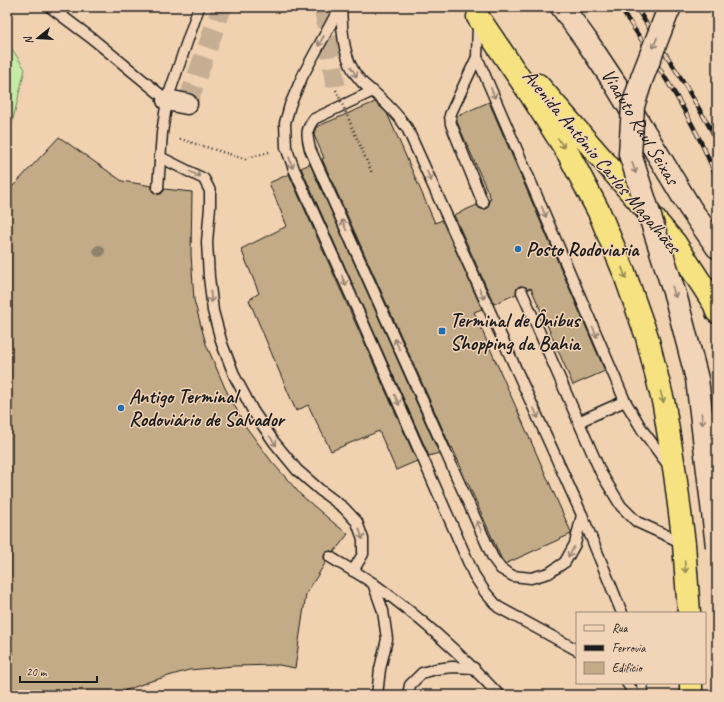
<svg xmlns="http://www.w3.org/2000/svg" width="724" height="702" font-family="Caveat,sans-serif">
  <style>
    .green { fill: #c6eba5; stroke: #718460 }
    .building { fill: #c2ab86; stroke: #1c1c1c }
    .lines { fill: none; stroke-linecap: round; stroke-linejoin: round }
    .street-tunnel { stroke: #c6ae93; stroke-width: 20; stroke-dasharray: 20 10; stroke-linecap: butt }
    .lane-casing { stroke: #1c1c1c; stroke-width: 13 }
    .street-casing { stroke: #1c1c1c; stroke-width: 23 }
    .secondary-casing { stroke: #1c1c1c; stroke-width: 25 }
    .highway-casing { stroke: #1c1c1c; stroke-width: 25 }
    .path { stroke: #1c1c1c; stroke-width: 2.5; stroke-dasharray: 1 3; stroke-linecap: butt }
    .lane { stroke: #f2d4b8; stroke-width: 10 }
    .street { stroke: #f2d4b8; stroke-width: 20 }
    .secondary { stroke: #f2d4b8; stroke-width: 22 }
    .highway { stroke: #f7e281; stroke-width: 22 }
    .rail-casing { stroke: #1c1c1c; stroke-width: 4.5 }
    .rail { stroke: #f2d4b8; stroke-width: 3; stroke-dasharray: 9; stroke-linecap: butt }
    .secondary-bridge-casing { stroke: #1c1c1c; stroke-width: 25; stroke-linecap: butt }
    .path-bridge { stroke: #1c1c1c; stroke-width: 2.5; stroke-dasharray: 1 3; stroke-linecap: butt }
    .secondary-bridge { stroke: #f2d4b8; stroke-width: 22 }
    .tree { fill: #8e846e }
    .oneway { stroke: #928172 }
    .oneway2 { stroke: #948954 }
    .poi-dot { fill: #1f6fb2; stroke: #f2d4b8; stroke-width: 1.5 }
    .labels { text-anchor: middle; stroke-width: 3; stroke-linejoin: round; paint-order: stroke }
    .street-label { font-size: 20px; fill: #1c1c1c; stroke: #f2d4b8 }
    .poi-label { font-size: 20px; font-weight: bold; fill: #1c1c1c; stroke: #f2d4b8; text-anchor: start }
  </style>
  <rect width="100%" height="100%" fill="#f0d2b1"/>
  <filter id="ink" filterUnits="userSpaceOnUse"><feTurbulence type="fractalNoise" baseFrequency=".025" numOctaves="2"/><feDisplacementMap in="SourceGraphic" scale="8" xChannelSelector="R" yChannelSelector="G"/><feConvolveMatrix kernelMatrix="1 2 1 2 8 2 1 2 1" color-interpolation-filters="sRGB"/></filter>
  <g filter="url(#ink)">
    <polygon class="green" points="7,44 12,49 25,69 10,132 7,134"/>
    <g class="building">
      <polygon points="375,102 387,113 435,223 442,220 482,309 474,312 571,532 571,534 505,564 501,558 452,447 451,448 322,159 324,158 314,135 316,127"/>
      <polygon points="489,102 605,371 573,385 531,288 528,289 526,287 520,286 517,288 516,294 494,304 454,215 477,205 479,208 482,209 486,209 489,204 489,200 491,199 457,122 457,116"/>
      <polygon points="59,137 122,181 152,186 152,191 157,194 161,194 164,191 164,189 192,192 191,254 194,300 206,344 225,388 246,427 272,462 301,495 335,524 348,534 334,552 330,551 325,553 324,557 326,562 306,594 295,668 279,665 234,666 189,670 148,682 114,695 7,695 7,192 17,182"/>
      <polygon points="310,164 439,453 429,456 301,168"/>
      <polygon points="289,174 417,461 396,470 379,431 331,451 308,405 296,411 249,300 259,293 241,249 287,226 269,183"/>
    </g>
    <g class="lines">
      <g class="street-tunnel">
        <polyline points="324,7 336,90"/>
        <polyline points="187,104 222,7"/>
      </g>
      <g class="lane-casing">
        <g id="lane">
          <polyline points="50,7 94,40 167,100"/>
          <polyline points="340,7 303,75 290,105 285,123 286,147 294,169 361,318 474,575 485,592 498,607 577,650"/>
          <path d="M341,7C342,31 343,61 360,80C364,85 371,90 376,94C388,105 398,115 407,128L582,515L622,613"/>
          <polyline points="478,23 477,57 450,115 451,124 483,203"/>
          <polyline points="477,57 625,401 643,431 669,466"/>
          <path d="M373,91L314,119C305,131 307,135 310,149L493,558L501,569L513,576L531,578L549,573L565,562L575,544L582,515"/>
          <polyline points="160,157 204,179 210,191 210,207 207,242 209,277 213,311 222,344 235,377 253,411 274,442 297,470 320,490 344,508 357,522 363,539 363,554 353,571"/>
          <polyline points="158,188 162,133 167,100 199,7"/>
          <polyline points="522,292 601,473 621,506 637,522 683,543"/>
          <polyline points="578,422 625,401"/>
          <path d="M330,557C344,566 360,574 374,584C420,617 461,654 499,695"/>
          <polyline points="373,583 383,611 387,639 380,669 377,695"/>
          <polyline points="627,683 635,695"/>
          <polyline points="642,683 643,695"/>
          <polyline points="408,695 410,685 422,673 436,669 452,667 474,668"/>
        </g>
      </g>
      <g class="street-casing">
        <polyline id="street" points="167,100 187,104"/>
      </g>
      <g class="secondary-casing">
        <g id="secondary">
          <path id="s1" d="M562,7L586,40L616,85L690,208L717,247"/>
        </g>
      </g>
      <g class="highway-casing">
        <g id="highway">
          <polyline points="478,17 531,95 568,153 599,212 624,272 647,337 664,405 675,474 684,544 689,613"/>
          <polyline points="538,85 675,243 715,305 717,312"/>
          <polyline points="691,683 691,695"/>
        </g>
      </g>
      <polyline class="path" points="180,139 245,159 269,152"/>
      <use href="#lane" class="lane"/>
      <use href="#street" class="street"/>
      <use href="#secondary" class="secondary"/>
      <use href="#highway" class="highway"/>
      <g class="rail-casing">
        <g id="rail">
          <path d="M619,7C634,27 646,47 659,68C682,104 702,140 717,179"/>
          <polyline points="636,7 684,83 712,131 717,143"/>
        </g>
      </g>
      <use href="#rail" class="rail"/>
      <g class="secondary-bridge-casing">
        <polyline id="secondary-bridge" points="670,7 666,16 642,78 633,106 630,154 676,298 697,379 717,546"/>
      </g>
      <polyline class="path-bridge" points="336,90 372,173"/>
      <use href="#secondary-bridge" class="secondary-bridge"/>
    </g>
    <circle class="tree" cx="99" cy="251" r="6"/>
    <defs><path id="oneway-shaft" d="M-6 0H5M1.5-3L5.5 0L1.5 3" fill="none" stroke-width="1.6" stroke-linecap="round" stroke-linejoin="round"/></defs>
    <g class="oneway">
      <use href="#oneway-shaft" transform="translate(321 41) rotate(119)"/>
      <use href="#oneway-shaft" transform="translate(655 43) rotate(111)"/>
      <use href="#oneway-shaft" transform="translate(354 72) rotate(58)"/>
      <use href="#oneway-shaft" transform="translate(493 93) rotate(67)"/>
      <use href="#oneway-shaft" transform="translate(291 163) rotate(72)"/>
      <use href="#oneway-shaft" transform="translate(634 168) rotate(72)"/>
      <use href="#oneway-shaft" transform="translate(195 174) rotate(26)"/>
      <use href="#oneway-shaft" transform="translate(429 176) rotate(66)"/>
      <use href="#oneway-shaft" transform="translate(544 212) rotate(67)"/>
      <use href="#oneway-shaft" transform="translate(344 225) rotate(-114)"/>
      <use href="#oneway-shaft" transform="translate(344 281) rotate(66)"/>
      <use href="#oneway-shaft" transform="translate(674 292) rotate(72)"/>
      <use href="#oneway-shaft" transform="translate(482 294) rotate(66)"/>
      <use href="#oneway-shaft" transform="translate(211 297) rotate(84)"/>
      <use href="#oneway-shaft" transform="translate(595 332) rotate(67)"/>
      <use href="#oneway-shaft" transform="translate(397 344) rotate(-114)"/>
      <use href="#oneway-shaft" transform="translate(397 400) rotate(66)"/>
      <use href="#oneway-shaft" transform="translate(536 413) rotate(66)"/>
      <use href="#oneway-shaft" transform="translate(702 419) rotate(83)"/>
      <use href="#oneway-shaft" transform="translate(273 441) rotate(54)"/>
      <use href="#oneway-shaft" transform="translate(479 526) rotate(-114)"/>
      <use href="#oneway-shaft" transform="translate(361 534) rotate(72)"/>
      <use href="#oneway-shaft" transform="translate(571 552) rotate(120)"/>
    </g>
    <g class="oneway2">
      <use href="#oneway-shaft" transform="translate(561 143) rotate(58)"/>
      <use href="#oneway-shaft" transform="translate(624 273) rotate(69)"/>
      <use href="#oneway-shaft" transform="translate(662 397) rotate(76)"/>
      <use href="#oneway-shaft" transform="translate(685 567) rotate(86)"/>
    </g>
  </g>
  <g class="poi-dot">
    <circle cx="518" cy="249" r="4"/>
    <rect x="438" y="327" width="8" height="8" rx="2"/>
    <circle cx="121" cy="408" r="4"/>
  </g>
  <g class="labels">
    <g class="street-label">
      <text dy="7" stroke="none"><textPath href="#s1" startOffset="143">Viaduto Raul Seixas</textPath></text>
      <text transform="translate(602 161) rotate(50)" y="7">Avenida Antônio Carlos Magalhães</text>
    </g>
    <g class="poi-label">
      <text x="526" y="256">Posto Rodoviaria</text>
      <text x="450" y="327">Terminal de Ônibus<tspan x="450" dy="23">Shopping da Bahia</tspan></text>
      <text x="129" y="403">Antigo Terminal<tspan x="129" dy="23">Rodoviário de Salvador</tspan></text>
    </g>
  </g>
  <rect width="724" height="702" fill="none" stroke="#f2d4b8" stroke-width="24"/>
  <rect x="12" y="12" width="700" height="678" fill="none" stroke="#1c1c1c" stroke-width="1.5" filter="url(#ink)"/>
  <rect x="576" y="612" width="130" height="72" fill="#f2d4b8" stroke="#9c8a7a"/>
  <rect x="584" y="625" width="20" height="6" fill="#f2d4b8" stroke="#9c8a7a"/>
  <text x="612" y="632" font-size="12" fill="#1c1c1c">Rua</text>
  <rect x="584" y="645" width="20" height="6" fill="#1c1c1c" stroke="#9c8a7a"/>
  <text x="612" y="652" font-size="12" fill="#1c1c1c">Ferrovia</text>
  <rect x="584" y="662" width="20" height="12" fill="#c2ab86" stroke="#9c8a7a"/>
  <text x="612" y="672" font-size="12" fill="#1c1c1c">Edifício</text>
  <g transform="translate(38 38) rotate(252)" stroke="#f2d4b8" stroke-width="3" paint-order="stroke">
  <path d="M0-3L7 15L0 10L-7 15Z" fill="#1c1c1c"/>
  <text y="-6" font-size="11" font-weight="bold" text-anchor="middle" fill="#1c1c1c">N</text>
  </g>
  <path d="M20 676v6h77v-6" fill="none" stroke="#1c1c1c" stroke-width="2"/>
  <text x="26" y="676" font-size="12" fill="#1c1c1c" stroke="#f2d4b8" stroke-width="3" paint-order="stroke">20 m</text>
</svg>
